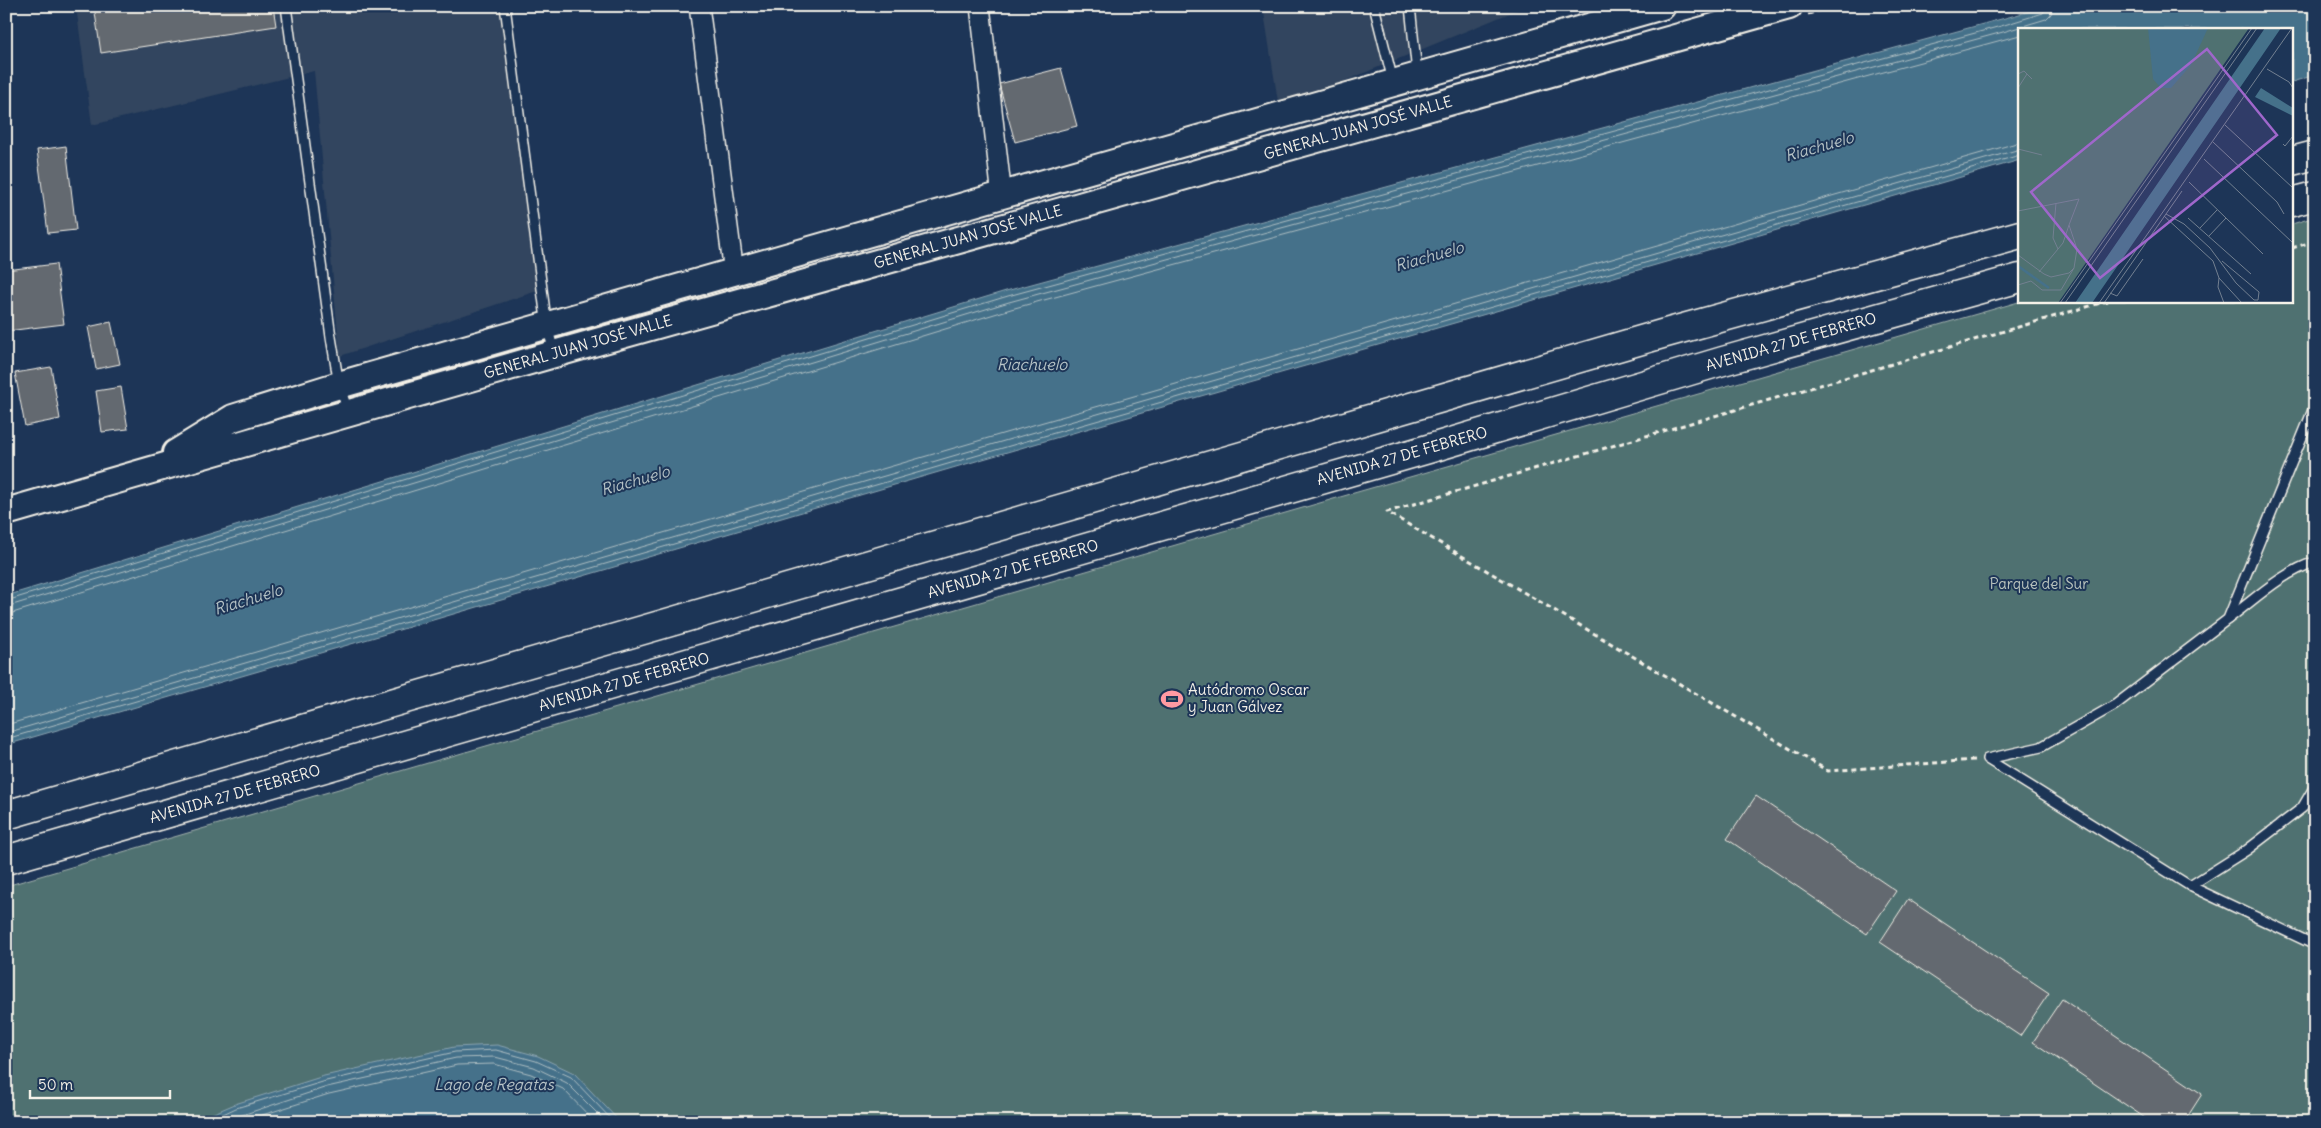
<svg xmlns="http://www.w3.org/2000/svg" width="2321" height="1128" font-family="Delius,sans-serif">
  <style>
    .built { fill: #32455e }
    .green { fill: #4f7171; stroke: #a2b1ac }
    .water { fill: #45718a; stroke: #8ba4b0 }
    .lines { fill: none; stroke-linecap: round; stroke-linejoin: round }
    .shore { stroke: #aebec2; stroke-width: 1 }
    .building { fill: #64696f; stroke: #f4f1e8 }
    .lane-casing { stroke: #f4f1e8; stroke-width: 12 }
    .street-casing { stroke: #f4f1e8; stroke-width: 22 }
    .secondary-casing { stroke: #f4f1e8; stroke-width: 30 }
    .primary-casing { stroke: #f4f1e8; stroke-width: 31 }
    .path { stroke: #f4f1e8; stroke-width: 3; stroke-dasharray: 5 4; stroke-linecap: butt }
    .lane { stroke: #1d3557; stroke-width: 9 }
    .street { stroke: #1d3557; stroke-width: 19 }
    .secondary { stroke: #1d3557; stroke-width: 26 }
    .primary { stroke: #1d3557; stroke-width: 28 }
    .labels { text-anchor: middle; stroke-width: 4; stroke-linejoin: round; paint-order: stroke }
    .street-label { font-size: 15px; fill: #f4f1e8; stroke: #1d3557 }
    .park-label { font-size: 15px; fill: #bac4be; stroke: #1d3557 }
    .poi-label { font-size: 15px; fill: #f4f1e8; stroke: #1d3557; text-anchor: start }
    .water-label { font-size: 16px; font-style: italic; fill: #b7c4c7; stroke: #1d3557 }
    .inset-river { fill: none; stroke: #45718a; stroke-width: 2.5 }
    .inset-road { fill: none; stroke: #738091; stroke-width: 1 }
    .view { fill: #9f67cb; fill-opacity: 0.15; stroke: #9f67cb; stroke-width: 2.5 }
    .inset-edge { fill: none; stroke: #f4f1e8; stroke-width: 2.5 }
  </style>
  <rect width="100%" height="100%" fill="#1d3557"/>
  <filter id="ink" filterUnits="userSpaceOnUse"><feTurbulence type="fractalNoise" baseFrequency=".02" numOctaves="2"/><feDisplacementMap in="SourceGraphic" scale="10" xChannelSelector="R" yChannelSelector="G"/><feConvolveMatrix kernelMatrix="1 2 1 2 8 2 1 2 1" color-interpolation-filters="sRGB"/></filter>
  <g filter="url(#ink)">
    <g class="built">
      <polygon points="76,6 509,6 543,289 340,356 314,71 92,125"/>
      <polygon points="1263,6 1527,6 1279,108"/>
    </g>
    <polygon class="green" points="2315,217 2315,1122 6,1122 6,886 1354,493 2022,301 2292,301 2292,224"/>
    <g class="water">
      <polygon points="2049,6 2315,6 2315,75 2292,82 2292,29 2020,29 2020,160 1031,445 6,745 6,596 1006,291"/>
      <polygon points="497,1045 538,1056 574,1073 620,1122 193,1122 235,1104 324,1076 454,1047"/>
    </g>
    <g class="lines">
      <g class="shore">
        <polyline points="6,601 1008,296 2001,26 2043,13 2047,6"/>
        <polyline points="6,607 1009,302 2003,32 2046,19 2051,14 2053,6"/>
        <polyline points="6,615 1011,309 2020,35"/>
        <polyline points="6,725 1026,427 2020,142"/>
        <polyline points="6,733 1028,434 2020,149"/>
        <polyline points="6,739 1030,440 2020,155"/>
        <polyline points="206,1122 236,1108 326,1081 455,1052 496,1050 536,1061 571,1077 614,1122"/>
        <polyline points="221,1122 327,1087 456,1058 495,1057 534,1067 567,1083 606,1122"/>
        <polyline points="240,1122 329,1094 457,1065 494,1064 531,1074 563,1089 595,1122"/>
      </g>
    </g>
    <g class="building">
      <polygon points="94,6 273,6 276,26 101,53"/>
      <polygon points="1061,68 1077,126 1015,142 999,84"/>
      <polygon points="66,146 76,230 48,233 37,150"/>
      <polygon points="56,264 64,324 7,331 6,270"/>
      <polygon points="111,322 120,364 96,369 88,327"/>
      <polygon points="51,367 60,419 25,426 15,373"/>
      <polygon points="121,387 128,429 102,432 96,391"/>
      <polygon points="1756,796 1896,891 1867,934 1727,839"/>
      <polygon points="1908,899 2049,993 2020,1036 1880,942"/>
      <polygon points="2062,999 2202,1094 2184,1122 2151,1122 2033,1042"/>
    </g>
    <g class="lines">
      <g class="lane-casing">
        <g id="lane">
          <polyline points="286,6 331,337 339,385 348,411"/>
          <polyline points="505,6 547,327 554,351"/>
          <polyline points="1374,6 1393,81"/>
          <polyline points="1410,6 1417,73"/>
          <polyline points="2315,405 2228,619 2115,705 2041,747 1987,759 2190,886 2315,945"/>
          <path d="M2228,619C2255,599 2283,572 2315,562"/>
          <polyline points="2190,886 2247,850 2302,808 2315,786"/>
        </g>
      </g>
      <g class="street-casing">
        <g id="street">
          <polyline points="699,6 734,273"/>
          <polyline points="980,6 1002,197"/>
        </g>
      </g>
      <g class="secondary-casing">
        <g id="secondary">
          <polyline points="176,453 233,418 339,385 1662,6"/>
          <polyline points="6,512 554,354 1789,6"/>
        </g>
      </g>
      <g class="primary-casing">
        <g id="primary">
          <polyline points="2292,161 2315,155"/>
          <polyline points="2292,202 2315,196"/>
          <polyline points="6,815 1662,334 2020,235"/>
          <polyline points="6,860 1428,449 1723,361 2020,278"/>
        </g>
      </g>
      <g class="path">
        <polyline points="1808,14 1834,6"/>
        <polyline points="2292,248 2315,241"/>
        <polyline points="1974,760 1828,771 1387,512 2107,301"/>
      </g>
      <use href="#lane" class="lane"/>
      <use href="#street" class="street"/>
      <use href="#secondary" class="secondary"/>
      <use href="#primary" class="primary"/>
    </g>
  </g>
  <defs>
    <g id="stadium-bare" transform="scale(1.725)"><path d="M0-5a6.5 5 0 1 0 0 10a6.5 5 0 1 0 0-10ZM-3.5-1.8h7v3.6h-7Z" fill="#ff9aa2" stroke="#1d3557" stroke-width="2.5" paint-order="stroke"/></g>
  </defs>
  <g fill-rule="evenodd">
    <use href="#stadium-bare" x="1172" y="699"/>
  </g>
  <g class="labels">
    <g class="street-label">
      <text transform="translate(1358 128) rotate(-16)" y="5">GENERAL JUAN JOSÉ VALLE</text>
      <text transform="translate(968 237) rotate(-16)" y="5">GENERAL JUAN JOSÉ VALLE</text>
      <text transform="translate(1791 342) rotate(-16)" y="5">AVENIDA 27 DE FEBRERO</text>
      <text transform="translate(578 347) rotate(-16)" y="5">GENERAL JUAN JOSÉ VALLE</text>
      <text transform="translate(1402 456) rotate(-16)" y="5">AVENIDA 27 DE FEBRERO</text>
      <text transform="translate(1013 569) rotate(-16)" y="5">AVENIDA 27 DE FEBRERO</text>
      <text transform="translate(624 682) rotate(-16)" y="5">AVENIDA 27 DE FEBRERO</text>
      <text transform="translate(235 794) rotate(-16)" y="5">AVENIDA 27 DE FEBRERO</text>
    </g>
    <g class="park-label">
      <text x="2039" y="589">Parque del Sur</text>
    </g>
    <g class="poi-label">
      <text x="1188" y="695">Autódromo Oscar<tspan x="1188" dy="17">y Juan Gálvez</tspan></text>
    </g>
    <g class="water-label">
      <text transform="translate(1819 146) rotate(-16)" y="6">Riachuelo</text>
      <text transform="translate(1429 256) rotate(-16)" y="6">Riachuelo</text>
      <text x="1032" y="370">Riachuelo</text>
      <text transform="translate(635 480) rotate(-16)" y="6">Riachuelo</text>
      <text transform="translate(248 599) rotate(-17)" y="6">Riachuelo</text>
      <text x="494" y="1090">Lago de Regatas</text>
    </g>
  </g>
  <g transform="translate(2018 28)">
    <rect width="275" height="275" fill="#1d3557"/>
    <path d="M0,0H231L40,275H0Z" fill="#4f7171"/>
    <path d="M130,0H190L173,37L153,60H143L135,51ZM247,0H263L74,275H57ZM243,60L275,80V88L237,69Z" fill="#45718a"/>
    <path class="inset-river" d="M0,238L31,260"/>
    <path class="inset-road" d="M249,41L271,54L275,60M0,46L6,43L14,51M0,60L9,46M207,97L275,160M195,114L259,174L266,186M265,116L267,118L275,108M0,121L24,127M186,131L275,215M171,154L245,226M38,175L35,210L40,221M0,183L61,171L51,197L59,221L56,240L51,245L33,249L26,246L0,227M148,186L166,196L192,220L218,255L236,272H240L241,264L204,233M146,188L195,233L201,250L224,275M170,190L233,246M182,200L199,182M191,208L208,190M21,244L45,215L51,197M201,250L200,259L206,275M0,257L13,253L24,262H43L56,240M92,265L99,268L125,231M42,275L234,0M47,275L239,0M81,275L274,0M86,275L164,163"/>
    <path class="view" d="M189,21L259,107L82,250L13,164Z"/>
    <rect width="275" height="275" class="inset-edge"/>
  </g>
  <rect width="2321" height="1128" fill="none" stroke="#1d3557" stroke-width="25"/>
  <rect x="12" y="12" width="2296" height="1103" fill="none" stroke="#f4f1e8" stroke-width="2" filter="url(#ink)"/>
  <path d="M30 1090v8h140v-8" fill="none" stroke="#f4f1e8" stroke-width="2.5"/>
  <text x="38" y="1090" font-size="15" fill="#f4f1e8" stroke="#1d3557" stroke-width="4" paint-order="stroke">50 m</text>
</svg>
